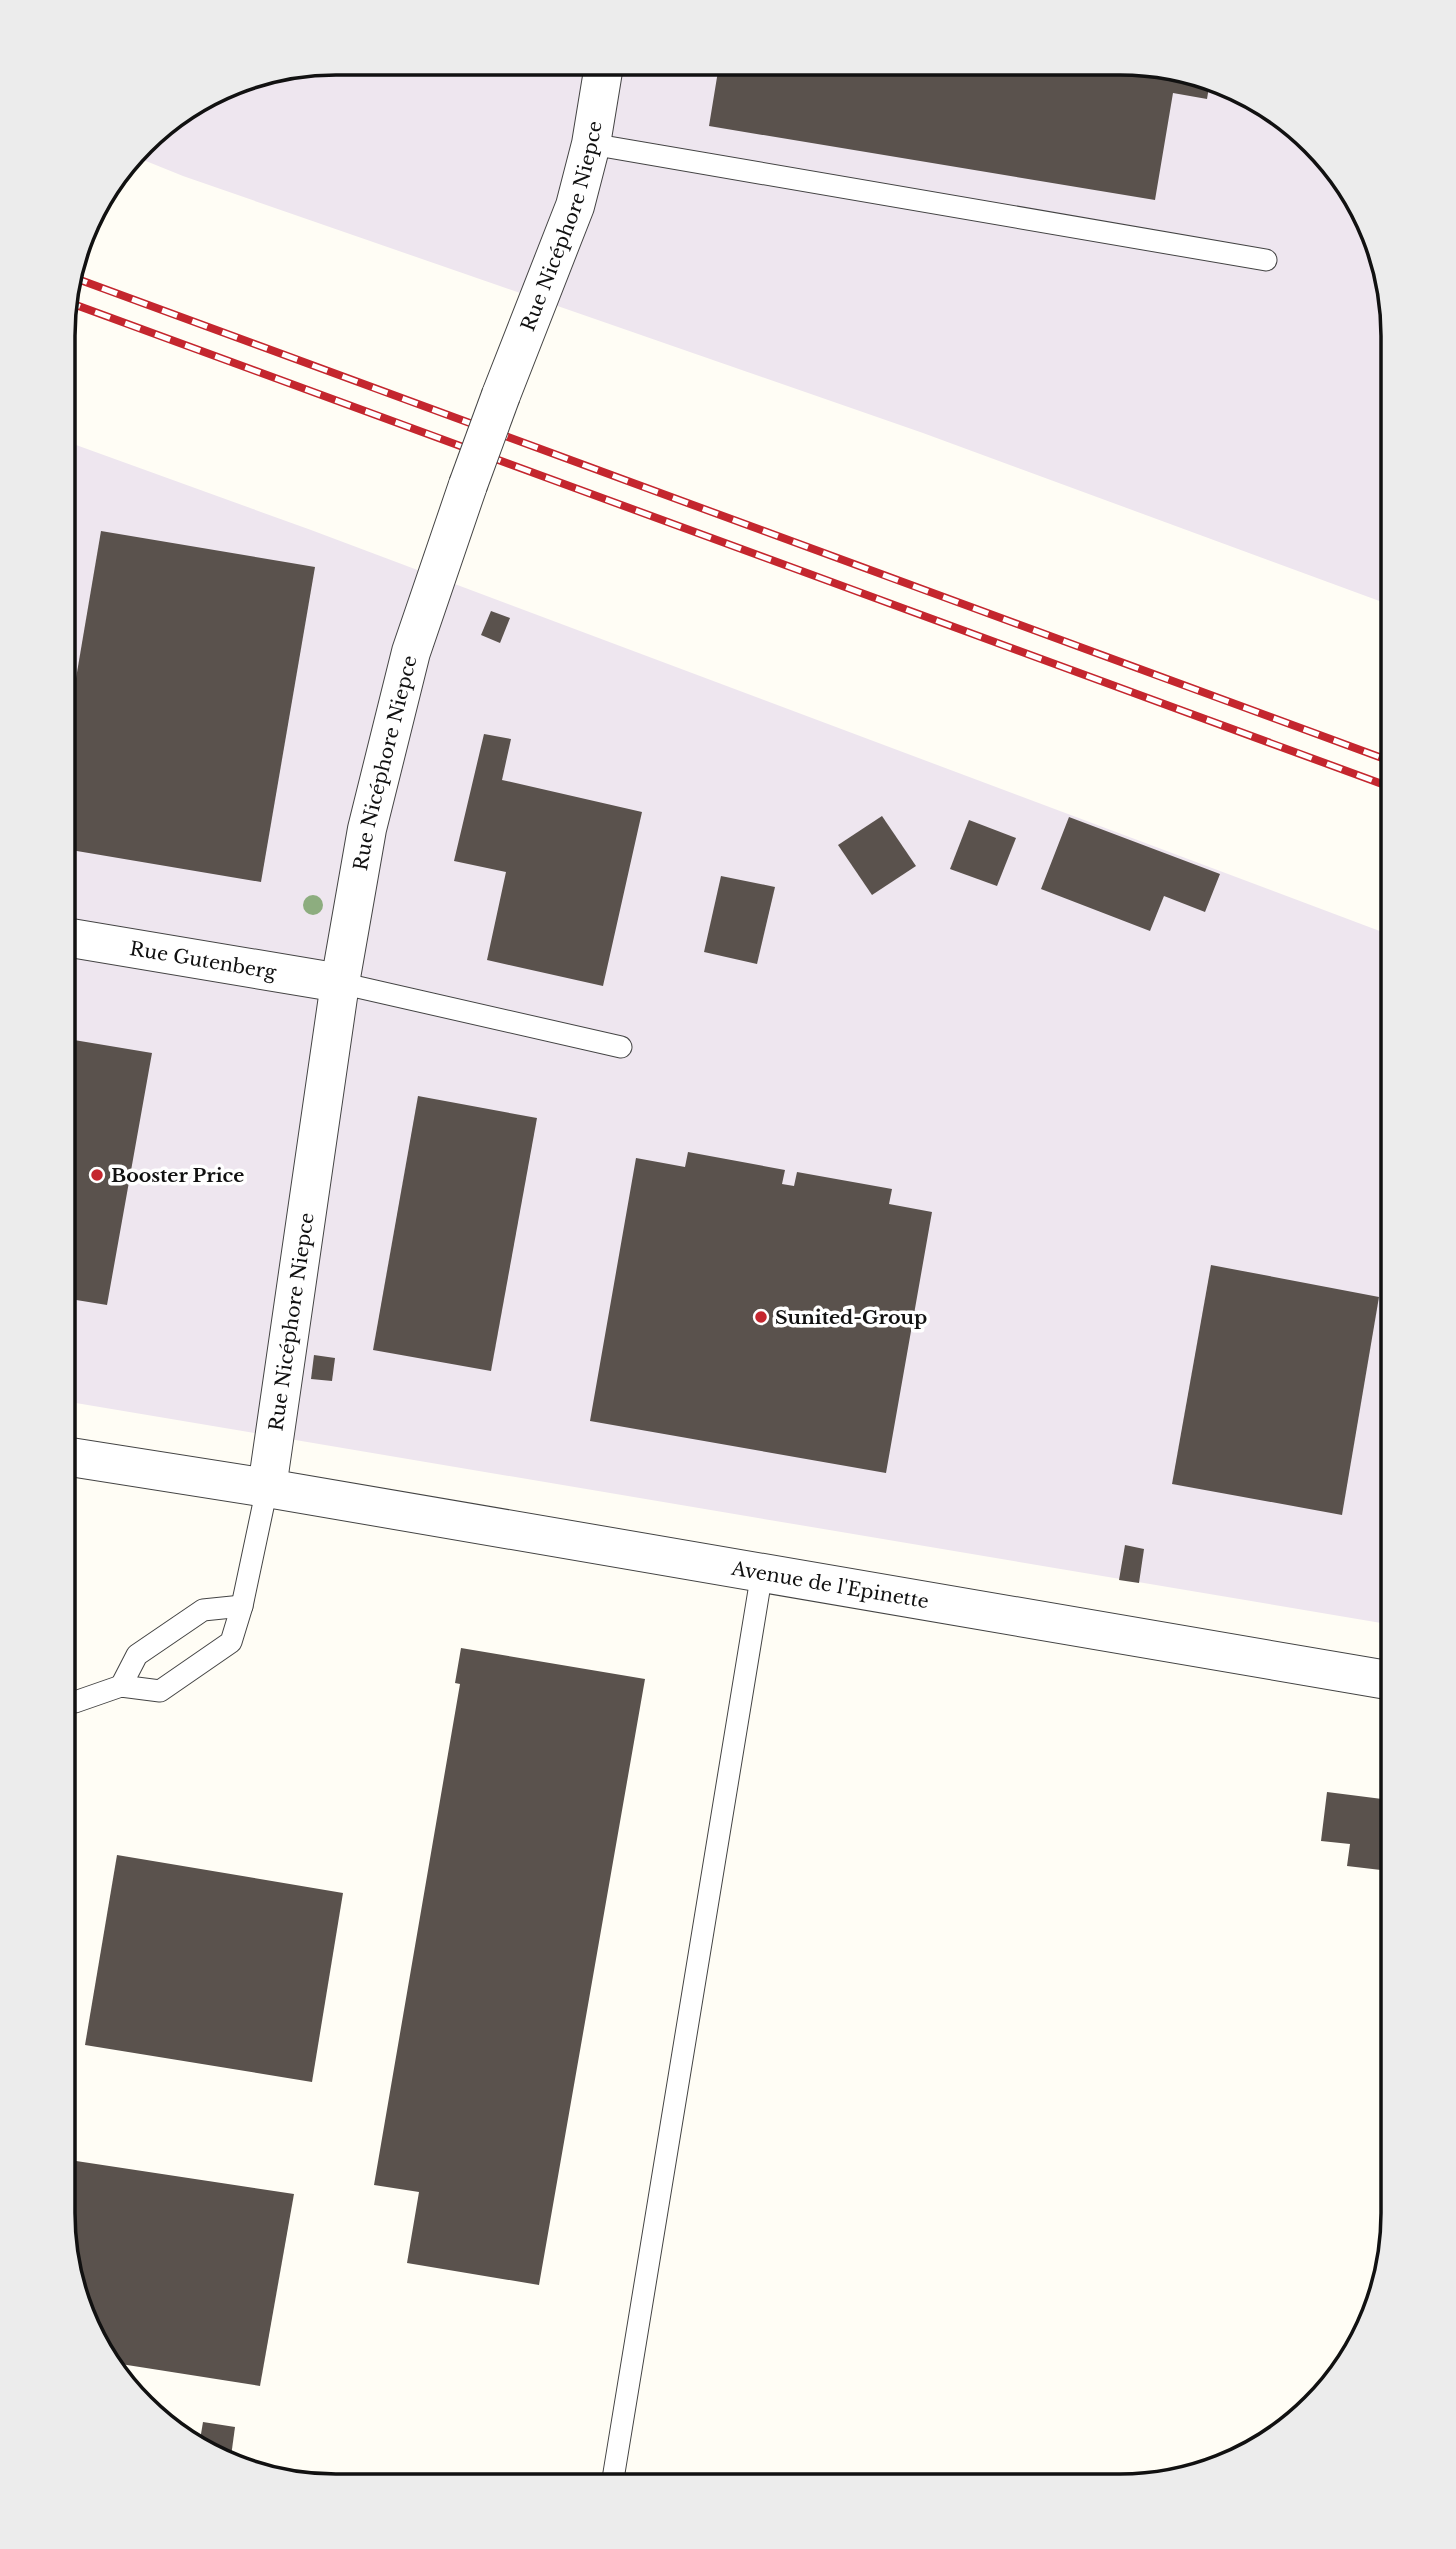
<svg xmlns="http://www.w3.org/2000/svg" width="1456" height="2549" font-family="'Libre Baskerville',serif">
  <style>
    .industrial { fill: #eee6ef }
    .building { fill: #5a524d }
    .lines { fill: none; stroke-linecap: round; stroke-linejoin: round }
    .service-casing { stroke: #444; stroke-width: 23 }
    .minor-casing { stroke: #444; stroke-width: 40 }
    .service { stroke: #fff; stroke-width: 21 }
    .minor { stroke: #fff; stroke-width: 38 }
    .rail-casing { stroke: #c4262e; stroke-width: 8 }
    .rail { stroke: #fff; stroke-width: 5; stroke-dasharray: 16; stroke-linecap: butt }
    .minor-bridge-casing { stroke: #444; stroke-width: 40; stroke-linecap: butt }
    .minor-bridge { stroke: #fff; stroke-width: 38 }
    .tree { fill: #8dad7f }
    .poi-dot { fill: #c4262e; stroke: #fff; stroke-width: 2.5 }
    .labels { text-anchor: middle; stroke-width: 7; stroke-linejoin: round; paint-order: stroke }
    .street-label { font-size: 19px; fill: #111; stroke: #fff }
    .poi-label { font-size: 19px; font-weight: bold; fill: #111; stroke: #fff; text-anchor: start }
    .rim { fill: none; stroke: #111; stroke-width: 3.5 }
  </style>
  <rect width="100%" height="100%" fill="#fffdf5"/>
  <g class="industrial">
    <polygon points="336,63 1173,68 1240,91 1300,131 1347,184 1378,248 1393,336 1393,606 923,433 183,176 136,157 156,131 232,84"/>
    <polygon points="65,441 311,530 1393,936 1393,1625 64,1401"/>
  </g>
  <g class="building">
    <polygon points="719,65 1173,68 1210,81 1207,99 1173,93 1155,200 709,126"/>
    <polygon points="101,531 315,567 261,882 65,849 65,743"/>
    <polygon points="491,611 510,618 500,643 481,635"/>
    <polygon points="484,734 511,739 502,780 642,812 603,986 487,960 506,872 454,861"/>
    <polygon points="882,816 916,866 872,895 838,845"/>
    <polygon points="1069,817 1220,874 1205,912 1164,896 1150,931 1041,889"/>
    <polygon points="969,820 1016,838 997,886 950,869"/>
    <polygon points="721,876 775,887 757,964 704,952"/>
    <polygon points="64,1024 69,1025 68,1039 152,1053 107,1305 64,1298"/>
    <polygon points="418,1096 537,1118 491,1371 373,1350"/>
    <polygon points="688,1152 785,1170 782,1184 794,1186 797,1172 892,1189 889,1204 932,1212 886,1473 590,1421 636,1158 685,1167"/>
    <polygon points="1211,1265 1379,1297 1342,1515 1172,1484"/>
    <polygon points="314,1355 335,1358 332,1381 311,1379"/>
    <polygon points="1125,1545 1144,1549 1139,1583 1119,1580"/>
    <polygon points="461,1648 645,1679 539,2285 407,2263 419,2192 374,2185 460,1684 455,1683"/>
    <polygon points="1327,1792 1390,1800 1381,1870 1347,1866 1350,1844 1321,1841"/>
    <polygon points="117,1855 343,1893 312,2082 85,2045"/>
    <polygon points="1391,2012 1392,2012 1392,2039 1387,2038"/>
    <polygon points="63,2159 294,2194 260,2386 108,2362 78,2301 63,2213"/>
    <polygon points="203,2422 235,2427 230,2464 199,2446"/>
  </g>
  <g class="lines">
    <g class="service-casing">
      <g id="service">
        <polyline points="591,144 1266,260"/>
        <polyline points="340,983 621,1047"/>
        <polyline points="121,1686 137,1655 203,1610 242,1606"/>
        <polyline points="64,1704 75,1702 121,1686 160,1691 231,1642 242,1606 267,1488"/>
        <polyline points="612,2485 762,1572"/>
      </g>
    </g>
    <g class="minor-casing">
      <g id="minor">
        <path id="s1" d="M501,395L575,206L591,144L604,65"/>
        <path id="s2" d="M65,937L340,983"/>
        <path id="s3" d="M64,1456L267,1488L1393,1681"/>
        <path id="s4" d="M267,1488L340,983L367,829L411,652L468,485"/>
      </g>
    </g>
    <use href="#service" class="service"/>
    <use href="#minor" class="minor"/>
    <g class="rail-casing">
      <g id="rail">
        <polyline points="72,277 1393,762"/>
        <polyline points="65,301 1393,788"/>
      </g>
    </g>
    <use href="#rail" class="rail"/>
    <g class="minor-bridge-casing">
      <polyline id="minor-bridge" points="468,485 501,395"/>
    </g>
    <use href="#minor-bridge" class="minor-bridge"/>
  </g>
  <circle class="tree" cx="313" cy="905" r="10"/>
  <g class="poi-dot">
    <circle cx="97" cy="1175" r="7"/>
    <circle cx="761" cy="1317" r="7"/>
  </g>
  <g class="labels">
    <g class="street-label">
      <text dy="7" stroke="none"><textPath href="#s1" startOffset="180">Rue Nicéphore Niepce</textPath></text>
      <text dy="7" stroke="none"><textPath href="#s4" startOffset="735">Rue Nicéphore Niepce</textPath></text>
      <text dy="7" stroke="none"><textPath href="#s2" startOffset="140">Rue Gutenberg</textPath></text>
      <text dy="7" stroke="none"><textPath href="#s4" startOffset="168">Rue Nicéphore Niepce</textPath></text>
      <text dy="7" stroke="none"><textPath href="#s3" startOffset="777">Avenue de l'Epinette</textPath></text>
    </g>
    <g class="poi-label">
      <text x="111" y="1182">Booster Price</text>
      <text x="775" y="1324">Sunited-Group</text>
    </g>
  </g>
  <path d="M0 0H1456V2549H0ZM336 75H1120A261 261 0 0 1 1381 336V2213A261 261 0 0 1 1120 2474H336A261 261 0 0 1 75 2213V336A261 261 0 0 1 336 75Z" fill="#ececec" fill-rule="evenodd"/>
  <path class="rim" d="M336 75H1120A261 261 0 0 1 1381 336V2213A261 261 0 0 1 1120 2474H336A261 261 0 0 1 75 2213V336A261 261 0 0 1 336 75Z"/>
</svg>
